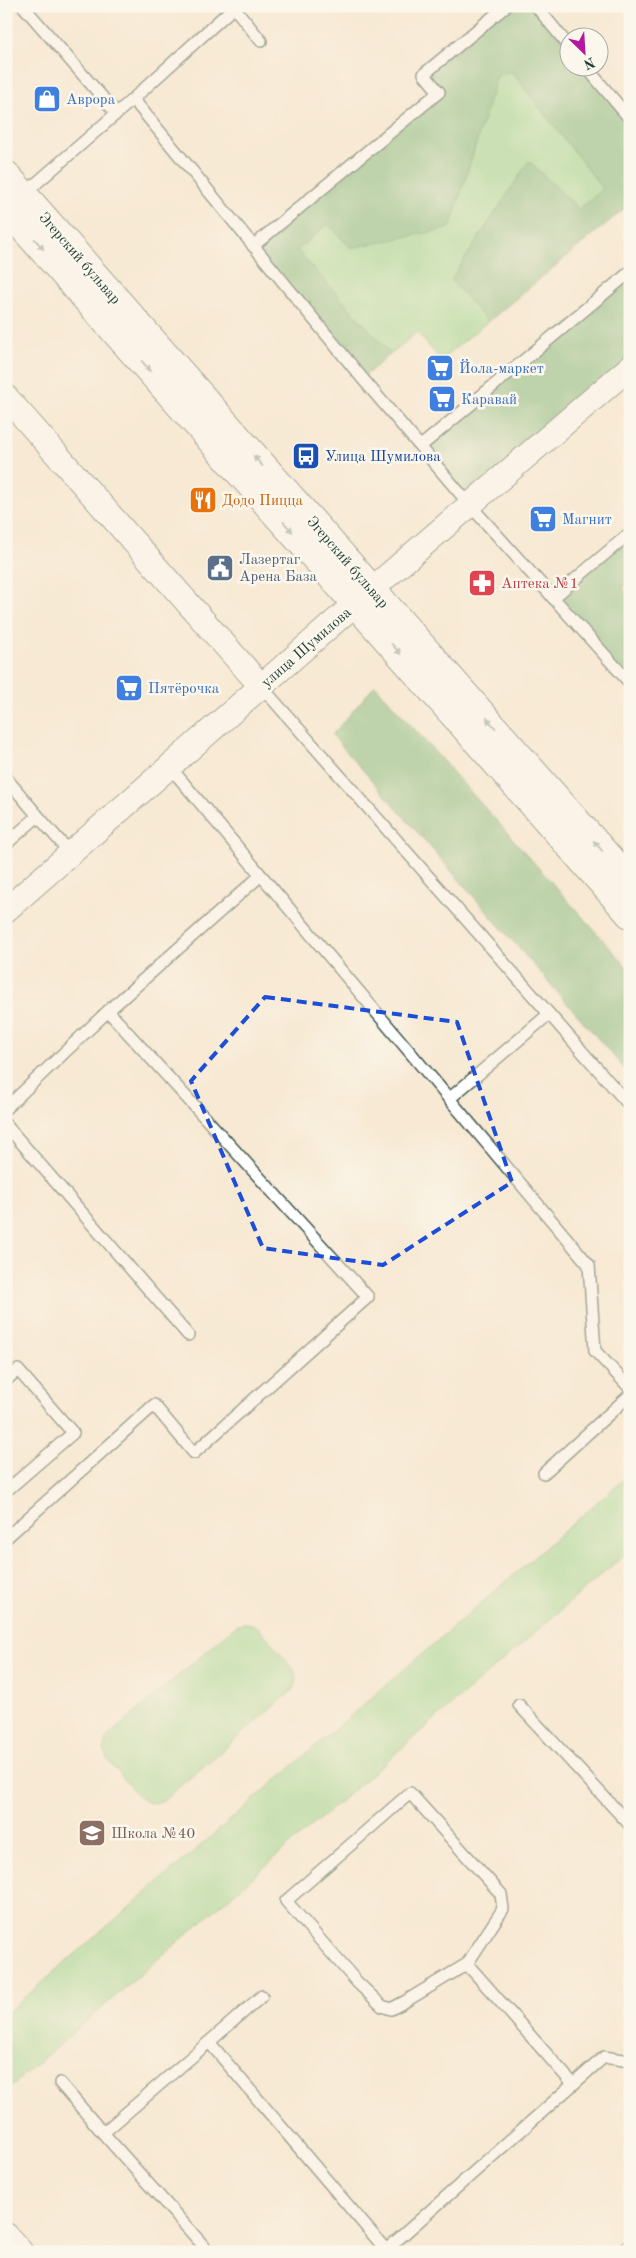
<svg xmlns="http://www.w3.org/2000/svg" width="636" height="2258" font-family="'Old Standard TT',serif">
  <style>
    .green { fill: #96d890; stroke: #5a8a62 }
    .forest { fill: #78b87a; stroke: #4c7a57 }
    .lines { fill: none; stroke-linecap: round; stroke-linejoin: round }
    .lane-casing { stroke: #3f574c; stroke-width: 14 }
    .street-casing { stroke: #3f574c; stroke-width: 26 }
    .primary-casing { stroke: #3f574c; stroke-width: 30 }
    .lane { stroke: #fff; stroke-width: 11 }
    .street { stroke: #fff; stroke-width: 24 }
    .primary { stroke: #fff; stroke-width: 28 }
    .oneway { fill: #8f9e9a }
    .marked { fill: none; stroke: #1d4ed8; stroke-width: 4; stroke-dasharray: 10 6; stroke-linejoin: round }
    .labels { text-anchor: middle; stroke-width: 5; stroke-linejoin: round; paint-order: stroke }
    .shop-label { font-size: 15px; fill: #366cbe; stroke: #fbf7ec; text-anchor: start }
    .street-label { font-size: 15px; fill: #1f3d34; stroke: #fbf7ec }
    .transit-label { font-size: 15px; fill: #164399; stroke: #fbf7ec; text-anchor: start }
    .food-label { font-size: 15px; fill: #c56008; stroke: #fbf7ec; text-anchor: start }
    .service-label { font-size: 15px; fill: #4e5e75; stroke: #fbf7ec; text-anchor: start }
    .health-label { font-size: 15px; fill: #be3a42; stroke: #fbf7ec; text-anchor: start }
    .education-label { font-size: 15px; fill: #785e54; stroke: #fbf7ec; text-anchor: start }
  </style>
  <rect width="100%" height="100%" fill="#fbf7ec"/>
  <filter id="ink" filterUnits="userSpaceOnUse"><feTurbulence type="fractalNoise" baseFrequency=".02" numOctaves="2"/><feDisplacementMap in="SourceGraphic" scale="10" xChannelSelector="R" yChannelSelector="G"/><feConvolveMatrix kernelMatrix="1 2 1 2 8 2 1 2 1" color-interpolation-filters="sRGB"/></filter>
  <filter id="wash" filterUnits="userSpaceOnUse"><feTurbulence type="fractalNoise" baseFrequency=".0096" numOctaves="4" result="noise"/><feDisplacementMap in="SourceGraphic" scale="20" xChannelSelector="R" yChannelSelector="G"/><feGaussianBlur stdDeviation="1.12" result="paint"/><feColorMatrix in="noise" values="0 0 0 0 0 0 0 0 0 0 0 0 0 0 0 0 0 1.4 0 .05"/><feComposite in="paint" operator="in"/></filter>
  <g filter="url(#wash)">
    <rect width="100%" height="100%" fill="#f7e9d3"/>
    <g class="green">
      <polygon points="568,68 630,204 441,360 417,332 362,378 253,246 439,92 424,74"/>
      <polygon points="629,1475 630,1550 6,2091 6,2014"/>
      <path d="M244,1623L252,1624L259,1628L293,1668C297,1677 297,1682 292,1691L164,1800C154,1804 149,1804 140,1798L107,1759C103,1750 103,1744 108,1736L236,1626Z"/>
    </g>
    <g class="forest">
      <polygon points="506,6 536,6 568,45 568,68 587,68 630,119 630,204 488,322 451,280 529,161 579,209 603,189 511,71 497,76 450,228 351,248 328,224 297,250 391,354 362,378 253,246 439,92 424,74"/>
      <polygon points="630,272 630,367 469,504 421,446"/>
      <polygon points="630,533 630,586 622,586 630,596 630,683 553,598"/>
      <polygon points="375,685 630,970 630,1075 332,735"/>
    </g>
  </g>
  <g filter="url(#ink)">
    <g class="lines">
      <g class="lane-casing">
        <g id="lane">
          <polyline points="23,6 117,114"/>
          <polyline points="233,6 261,41"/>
          <polyline points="536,6 568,45"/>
          <polyline points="587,68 630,119"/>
          <polyline points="133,99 362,378 469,504 630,683"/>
          <polyline points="24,194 133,99 234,7"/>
          <polyline points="253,246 439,92 424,74 506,6"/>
          <polyline points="421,446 630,272"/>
          <polyline points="553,598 630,533"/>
          <polyline points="261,686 630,1106"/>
          <polyline points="170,767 589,1265 595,1351 630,1388"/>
          <polyline points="6,778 38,816"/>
          <polyline points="6,844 38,816 71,854"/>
          <polyline points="449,1099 549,1014"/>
          <polyline points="6,1108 108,1011 260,876"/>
          <polyline points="6,1125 188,1335"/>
          <polyline points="6,1380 18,1370 73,1433 6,1491"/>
          <polyline points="544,1473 630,1395"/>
          <polyline points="6,1538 154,1405 194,1453 368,1297 108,1011"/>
          <polyline points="519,1705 630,1825"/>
          <polyline points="467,1964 503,1909 501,1894 410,1793 286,1901 357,1982 382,2006 391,2009 406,2001 467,1964 573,2084"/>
          <polyline points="209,2042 262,1996"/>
          <polyline points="60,2083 103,2133"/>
          <polyline points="209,2252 103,2133 209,2042 386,2250 604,2057 630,2061"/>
          <polyline points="622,2252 630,2245"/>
        </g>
      </g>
      <g class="street-casing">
        <g id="street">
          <polyline points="6,397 261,686"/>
          <polyline points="371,590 630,367"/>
          <polyline points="6,910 356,603"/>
          <polyline points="6,2235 21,2252"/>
        </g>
      </g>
      <g class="primary-casing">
        <g id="primary">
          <polyline points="6,175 630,882"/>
          <polyline points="6,208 630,914"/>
        </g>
      </g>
      <use href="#lane" class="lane"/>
      <use href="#street" class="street"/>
      <use href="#primary" class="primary"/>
    </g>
    <defs><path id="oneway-solid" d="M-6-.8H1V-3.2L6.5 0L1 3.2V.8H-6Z" transform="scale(1.25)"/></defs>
    <g class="oneway">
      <use href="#oneway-solid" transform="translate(39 244) rotate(49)"/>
      <use href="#oneway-solid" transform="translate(146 366) rotate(49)"/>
      <use href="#oneway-solid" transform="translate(258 461) rotate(-131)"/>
      <use href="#oneway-solid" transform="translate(288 527) rotate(48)"/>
      <use href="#oneway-solid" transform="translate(396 649) rotate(49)"/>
      <use href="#oneway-solid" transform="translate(491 723) rotate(-131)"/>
      <use href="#oneway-solid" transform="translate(598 846) rotate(-131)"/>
    </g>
  </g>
  <path d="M0 0H636V2258H0ZM265,997L457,1022L512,1182L383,1265L263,1248L191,1081Z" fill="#f7e9d3" fill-opacity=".55" fill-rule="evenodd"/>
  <path class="marked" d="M265,997L457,1022L512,1182L383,1265L263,1248L191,1081Z"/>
  <defs>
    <g id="shop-square" transform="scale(1.4375)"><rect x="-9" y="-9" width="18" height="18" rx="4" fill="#3f7fe0" stroke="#fbf7ec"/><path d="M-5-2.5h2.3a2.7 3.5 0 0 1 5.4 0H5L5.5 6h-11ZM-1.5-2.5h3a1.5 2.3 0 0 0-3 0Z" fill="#fff"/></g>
    <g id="supermarket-square" transform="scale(1.4375)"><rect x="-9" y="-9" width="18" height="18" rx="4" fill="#3f7fe0" stroke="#fbf7ec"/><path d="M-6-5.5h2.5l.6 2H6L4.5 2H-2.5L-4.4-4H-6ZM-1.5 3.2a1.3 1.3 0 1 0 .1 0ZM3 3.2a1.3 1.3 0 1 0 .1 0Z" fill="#fff"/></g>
    <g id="bus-square" transform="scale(1.4375)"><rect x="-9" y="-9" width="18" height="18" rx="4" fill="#1a4fb4" stroke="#fbf7ec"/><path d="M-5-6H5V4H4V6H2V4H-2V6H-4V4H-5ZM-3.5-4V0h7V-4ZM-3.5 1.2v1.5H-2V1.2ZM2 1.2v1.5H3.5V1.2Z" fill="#fff"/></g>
    <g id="restaurant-square" transform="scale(1.4375)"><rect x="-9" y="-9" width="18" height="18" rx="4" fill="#e8710a" stroke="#fbf7ec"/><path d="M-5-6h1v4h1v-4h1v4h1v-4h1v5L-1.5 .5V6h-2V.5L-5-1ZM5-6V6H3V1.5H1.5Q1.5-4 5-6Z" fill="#fff"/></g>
    <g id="civic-square" transform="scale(1.4375)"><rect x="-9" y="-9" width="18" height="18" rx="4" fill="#5c6f8a" stroke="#fbf7ec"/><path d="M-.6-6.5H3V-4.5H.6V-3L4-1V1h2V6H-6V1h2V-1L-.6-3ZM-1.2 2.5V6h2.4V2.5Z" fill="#fff"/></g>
    <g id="pharmacy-square" transform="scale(1.4375)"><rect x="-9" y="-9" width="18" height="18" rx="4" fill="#e0444e" stroke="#fbf7ec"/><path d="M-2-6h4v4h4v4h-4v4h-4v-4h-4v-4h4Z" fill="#fff"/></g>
    <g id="school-square" transform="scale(1.4375)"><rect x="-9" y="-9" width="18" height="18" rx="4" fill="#8d6e63" stroke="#fbf7ec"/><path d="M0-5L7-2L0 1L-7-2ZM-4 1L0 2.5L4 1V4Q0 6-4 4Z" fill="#fff"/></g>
  </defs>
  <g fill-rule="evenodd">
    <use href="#shop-square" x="47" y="99"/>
    <use href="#supermarket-square" x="440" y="368"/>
    <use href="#supermarket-square" x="442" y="399"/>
    <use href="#bus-square" x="306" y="456"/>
    <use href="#restaurant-square" x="203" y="500"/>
    <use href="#supermarket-square" x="543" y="519"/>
    <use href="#civic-square" x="220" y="568"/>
    <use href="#pharmacy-square" x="482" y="583"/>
    <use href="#supermarket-square" x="129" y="688"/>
    <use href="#school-square" x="92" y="1833"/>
  </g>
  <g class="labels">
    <g class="shop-label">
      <text x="66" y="104">Аврора</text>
      <text x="459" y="373">Йола-маркет</text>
      <text x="461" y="404">Каравай</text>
      <text x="562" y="524">Магнит</text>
      <text x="148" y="693">Пятёрочка</text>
    </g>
    <g class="street-label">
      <text transform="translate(80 258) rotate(49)" y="5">Эгерский бульвар</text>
      <text transform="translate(348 562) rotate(49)" y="5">Эгерский бульвар</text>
      <text transform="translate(306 647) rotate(-41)" y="5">улица Шумилова</text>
    </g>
    <g class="transit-label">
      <text x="325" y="461">Улица Шумилова</text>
    </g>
    <g class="food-label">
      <text x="222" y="505">Додо Пицца</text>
    </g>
    <g class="service-label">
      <text x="239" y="564">Лазертаг<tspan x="239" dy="17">Арена База</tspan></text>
    </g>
    <g class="health-label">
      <text x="501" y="588">Аптека №1</text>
    </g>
    <g class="education-label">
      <text x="111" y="1838">Школа №40</text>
    </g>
  </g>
  <rect width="636" height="2258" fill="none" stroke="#fbf7ec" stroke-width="25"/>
  <g transform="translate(584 52) rotate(155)"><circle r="24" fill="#fbf7ec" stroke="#a3ada2"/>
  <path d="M0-4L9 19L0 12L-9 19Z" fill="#b5179e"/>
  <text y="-8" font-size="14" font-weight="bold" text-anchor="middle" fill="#1f3d34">N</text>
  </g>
</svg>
